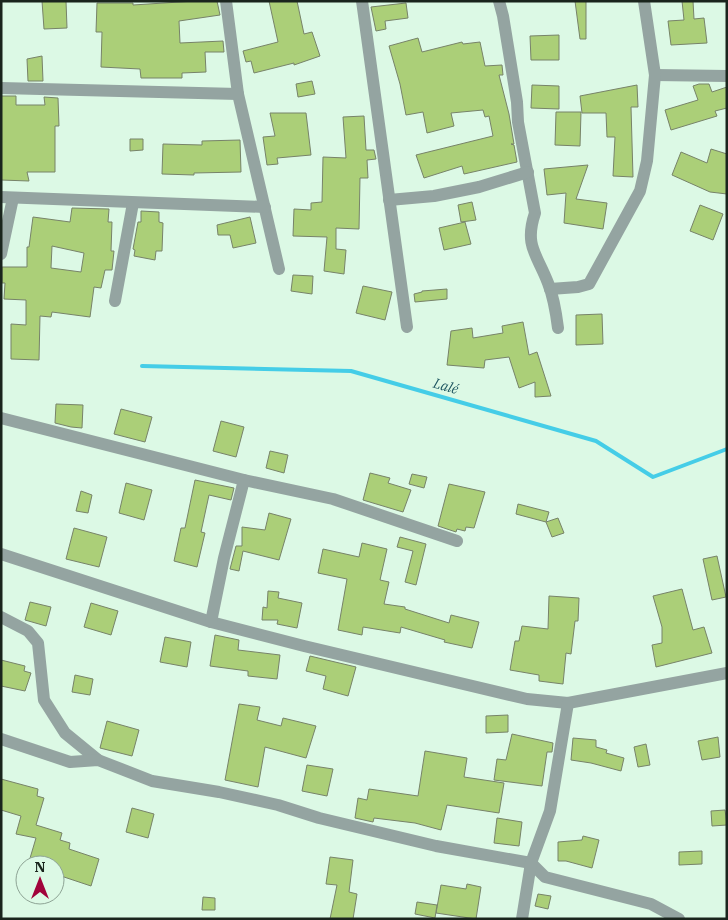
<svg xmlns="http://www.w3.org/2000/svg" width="728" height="920" font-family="'IBM Plex Serif',serif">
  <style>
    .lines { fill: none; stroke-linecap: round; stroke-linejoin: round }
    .stream { stroke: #45cde7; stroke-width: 4 }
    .building { fill: #abcf78; stroke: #778369; fill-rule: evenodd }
    .minor { stroke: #94a4a1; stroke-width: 12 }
    .labels { text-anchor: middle; stroke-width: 4; stroke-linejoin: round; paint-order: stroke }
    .water-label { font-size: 14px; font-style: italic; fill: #1e5661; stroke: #dcf9e5 }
  </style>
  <rect width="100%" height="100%" fill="#dcf9e5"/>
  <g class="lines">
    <polyline class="stream" points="142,366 351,371 596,441 653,477 727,449"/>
  </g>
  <g class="building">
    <polygon points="42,1 66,1 67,28 44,29"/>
    <polygon points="195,1 217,1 220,15 179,21 180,43 223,41 224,52 205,52 206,72 182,73 182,78 141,78 140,69 101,67 102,32 96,32 97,3 133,3 133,5"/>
    <polygon points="269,1 297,1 304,34 312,32 320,56 294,65 294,63 254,73 251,61 246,62 243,51 278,42"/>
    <polygon points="575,1 586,1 586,39 580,39"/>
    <polygon points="682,1 693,1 694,19 704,18 707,43 671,45 668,21 684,20"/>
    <polygon points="406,3 408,18 385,21 386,29 376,31 371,7"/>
    <polygon points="559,35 559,60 531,60 530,36"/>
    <polygon points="418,38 422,52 462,42 463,44 480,42 485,66 502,65 503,75 499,75 509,114 514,144 511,144 514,145 517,162 464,174 462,166 424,178 416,155 493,136 489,116 485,117 483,110 451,113 454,126 427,133 423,112 406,115 400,84 389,46"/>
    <polygon points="42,56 43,81 28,81 27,59"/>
    <polygon points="312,81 315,94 298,97 296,84"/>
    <polygon points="699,84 709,84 712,92 727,87 727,108 715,111 717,116 671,130 665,110 698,100 693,86"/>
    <polygon points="532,85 559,86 559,109 531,108"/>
    <polygon points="637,85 638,107 631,107 633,177 613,176 615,137 607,137 606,113 582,113 580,96"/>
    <polygon points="1,96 16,96 16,105 45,105 44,97 58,98 59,126 55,126 55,172 27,172 29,181 1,180"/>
    <polygon points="556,112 581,112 580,146 555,145"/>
    <polygon points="270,113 306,113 311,155 277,158 278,164 267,165 263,137 275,136"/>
    <polygon points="364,116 366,150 374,150 376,159 367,160 368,178 360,178 359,229 336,228 336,249 346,250 344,274 324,271 327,237 293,236 294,209 311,210 311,203 322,202 323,157 346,158 343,117"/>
    <polygon points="130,139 143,139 143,150 130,151"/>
    <polygon points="240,140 241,172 194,173 194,175 162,174 163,144 202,145 202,141"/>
    <polygon points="711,149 727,154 727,194 710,192 672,175 681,152 707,163"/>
    <polygon points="588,165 576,199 607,203 603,229 564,223 566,193 547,195 544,169"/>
    <polygon points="472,202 476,220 461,222 458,205"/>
    <polygon points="700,205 723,214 713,240 690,231"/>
    <path d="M72,208L109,209L108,222H112L111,251H114L112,270H105L101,288L94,287L90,317L52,312L51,317L40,316L39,360L11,359V324L26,325V300L4,299L5,283H2V267H27V247H29L33,217L70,222ZM52,246L84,253L81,272L51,268Z"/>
    <polygon points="141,211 159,212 159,222 163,223 162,251 156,251 155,260 134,256 135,250 133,249 138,222 141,222"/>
    <polygon points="250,217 256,243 233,248 230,235 218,235 217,225"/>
    <polygon points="465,222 471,244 444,250 439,228"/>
    <polygon points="293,275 313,276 312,294 291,291"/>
    <polygon points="363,286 392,292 385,320 356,313"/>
    <polygon points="447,289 447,299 415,302 414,294 422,292 422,291"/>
    <polygon points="602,314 603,344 576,345 576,315"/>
    <polygon points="523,322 529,355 537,352 551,396 535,397 535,382 519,388 509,357 485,360 484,368 447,365 451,331 472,328 473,338 503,333 502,326"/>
    <polygon points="56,404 83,405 82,428 71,427 55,423"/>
    <polygon points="121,409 152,417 145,442 114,434"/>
    <polygon points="221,421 244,427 236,457 213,451"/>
    <polygon points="270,451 288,455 284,473 266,468"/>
    <polygon points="370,473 390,478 388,483 411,490 403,512 363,500"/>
    <polygon points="412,474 427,477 424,488 409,484"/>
    <polygon points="195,480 234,488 231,500 209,495 201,532 205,533 197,567 174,561 181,528 185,528"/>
    <polygon points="126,483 152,490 144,520 119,513"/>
    <polygon points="449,484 485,492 474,528 466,527 465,531 457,529 456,532 438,526"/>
    <polygon points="81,491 92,495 88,513 76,511"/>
    <polygon points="518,504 549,512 546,522 516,514"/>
    <polygon points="269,513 291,519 279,560 243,551 239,571 230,569 236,546 242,546 242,527 265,530"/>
    <polygon points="558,518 564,533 552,537 546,522"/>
    <polygon points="74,528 107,537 99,567 66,559"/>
    <polygon points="400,537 426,544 416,585 405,582 413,551 397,547"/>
    <polygon points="362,543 387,549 380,580 389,582 384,604 405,607 405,609 449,623 451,615 479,622 472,648 444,642 445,640 401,627 400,633 363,627 362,635 338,630 347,579 318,573 323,549 359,557"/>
    <polygon points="717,556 726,597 712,600 703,559"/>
    <polygon points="682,589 693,630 704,627 712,653 656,667 652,645 662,643 662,627 653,596"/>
    <polygon points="268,591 279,592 278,598 302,603 297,628 277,624 278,620 262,620 263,607 267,608"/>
    <polygon points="549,596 579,598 578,621 575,621 571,654 566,653 563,684 539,681 539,675 510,670 515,641 519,641 522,626 548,629"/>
    <polygon points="30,602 51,607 46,626 25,620"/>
    <polygon points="91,603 118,611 111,635 84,627"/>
    <polygon points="215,635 239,640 238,650 280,655 277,679 248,676 248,671 210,666"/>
    <polygon points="165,637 191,642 187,667 160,662"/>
    <polygon points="310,656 356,667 348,696 323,689 326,676 306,671"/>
    <polygon points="1,660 25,666 24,671 31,673 25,691 1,686"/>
    <polygon points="75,675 93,679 90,695 72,692"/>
    <polygon points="239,704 260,707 257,720 281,726 283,718 316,726 306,758 265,747 258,787 225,780"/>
    <polygon points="508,715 508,732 486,733 486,716"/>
    <polygon points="107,721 139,730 132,756 100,748"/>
    <polygon points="512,734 553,743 552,752 547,752 542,786 494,780 497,759 506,760"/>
    <polygon points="718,737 720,757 702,760 698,741"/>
    <polygon points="573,738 596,740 596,747 607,750 606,753 624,758 621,771 591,763 571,760"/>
    <polygon points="646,744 650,765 638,767 634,747"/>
    <polygon points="425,751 467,758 464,777 504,783 499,813 447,805 441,830 415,823 374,818 373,822 355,818 358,798 367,800 369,789 418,796"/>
    <polygon points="307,765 333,769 327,796 302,791"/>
    <polygon points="1,779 38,789 37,796 44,798 36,825 62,833 60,840 70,843 69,849 99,859 91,886 55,874 55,865 28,865 36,838 16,834 21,816 1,810"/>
    <polygon points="132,808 154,814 148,838 126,832"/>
    <polygon points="725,810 727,825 712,826 711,811"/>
    <polygon points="497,818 522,822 519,846 494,843"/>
    <polygon points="583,836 599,840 592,868 566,861 558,861 558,842 582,840"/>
    <polygon points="702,851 702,864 679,865 679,852"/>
    <polygon points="330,857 353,860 349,892 357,894 353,919 330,919 337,885 326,884"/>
    <polygon points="467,884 481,887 476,919 436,913 441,885 466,889"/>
    <polygon points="538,894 551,896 548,909 535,906"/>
    <polygon points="203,897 215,898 215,910 202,910"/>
    <polygon points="417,902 437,905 435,918 415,914"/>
  </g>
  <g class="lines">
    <g class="minor">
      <polyline points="226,1 238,94 279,269"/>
      <polyline points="362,1 407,327"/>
      <path d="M499,1L503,16L517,102L518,122L535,213C524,246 537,254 548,283C554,298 556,312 558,328"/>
      <polyline points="655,75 727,76"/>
      <polyline points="1,88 238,94"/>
      <polyline points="1,197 265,207"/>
      <polyline points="389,200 434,196 479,187 528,172"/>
      <polyline points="1,254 13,198"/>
      <polyline points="550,289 578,287 589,284 640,191 647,161 655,75 644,1"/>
      <polyline points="115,301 133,203"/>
      <polyline points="1,418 244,480 333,499 457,541"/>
      <polyline points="1,554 211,622 304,646 527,699 568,703 727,673"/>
      <polyline points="1,617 28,631 38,643 44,700 65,733 98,760"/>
      <polyline points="211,622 224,558 244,480"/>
      <polyline points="1,739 70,762 98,760 152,781 219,792 278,805 319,818 436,846 531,863 545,877 651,904 679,919"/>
      <polyline points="522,919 531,863 550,811 568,703"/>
    </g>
  </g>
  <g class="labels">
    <g class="water-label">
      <text transform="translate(446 386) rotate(16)" y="5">Lalé</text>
    </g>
  </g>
  <rect width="728" height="920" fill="none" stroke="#1a251d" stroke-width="5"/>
  <g transform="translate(40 880)"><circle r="24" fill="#dcf9e5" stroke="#8ea495"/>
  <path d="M0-4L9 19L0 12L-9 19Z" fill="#a1033b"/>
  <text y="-8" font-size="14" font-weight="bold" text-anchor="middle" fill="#1a251d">N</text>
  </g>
</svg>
